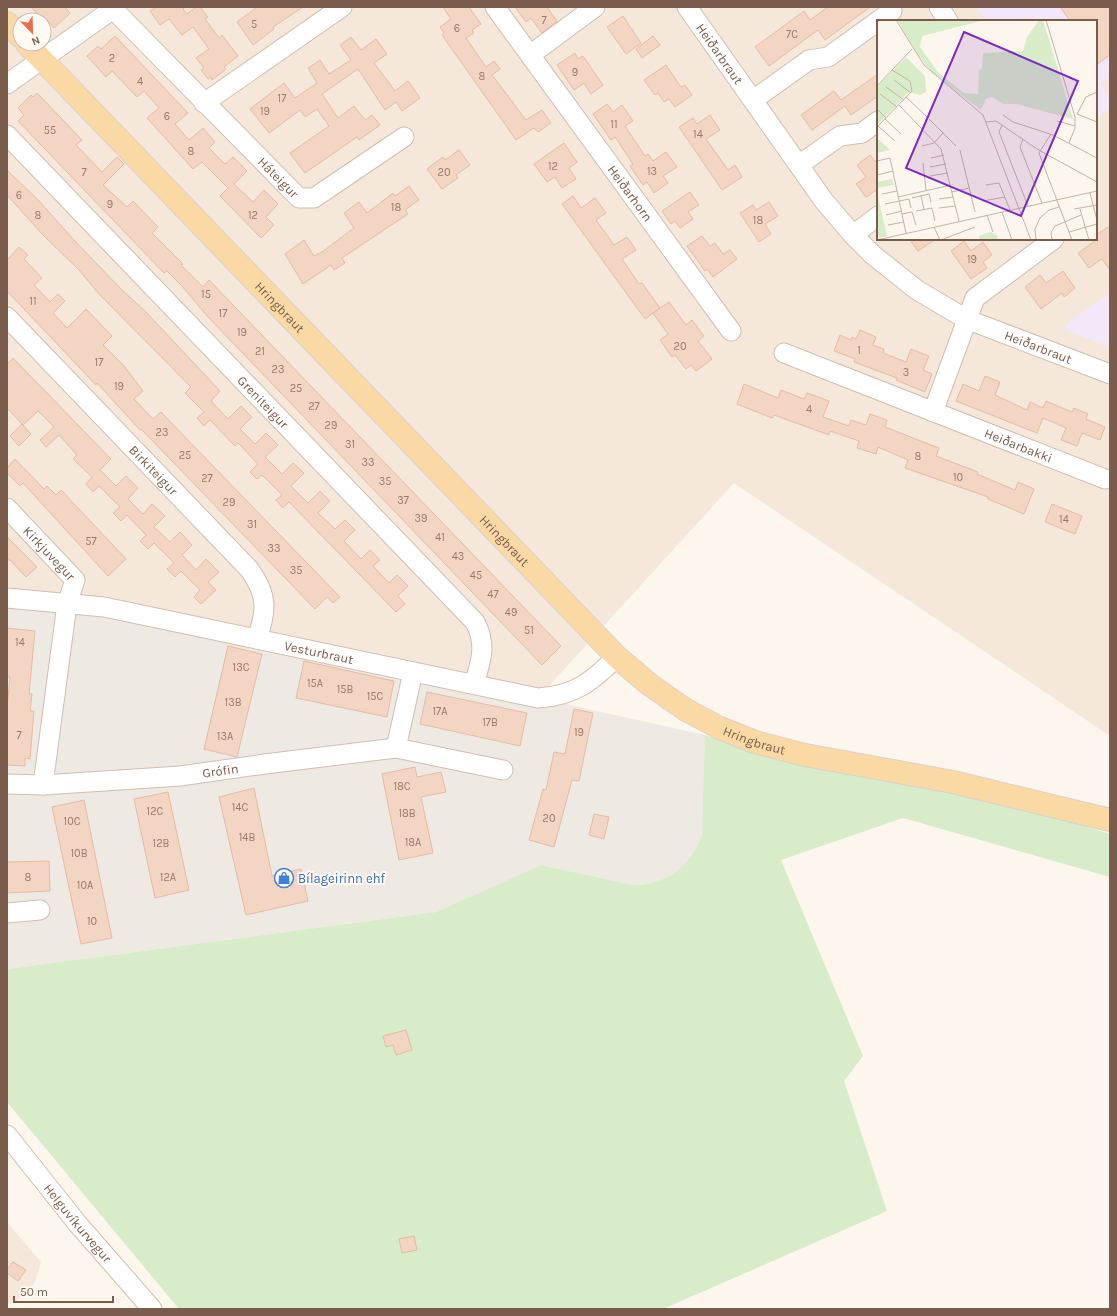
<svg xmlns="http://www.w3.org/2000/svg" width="1117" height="1316" font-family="Karla,sans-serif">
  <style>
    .residential { fill: #f5e8da; fill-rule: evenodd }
    .industrial { fill: #efe9e4 }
    .education { fill: #f3e8fa }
    .green { fill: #d8ecc9 }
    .building { fill: #f3d5c3; stroke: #e6bba3 }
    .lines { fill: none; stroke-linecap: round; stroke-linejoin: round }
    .minor-casing { stroke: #d1beb0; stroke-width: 21 }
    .major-casing { stroke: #dad1cd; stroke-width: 24 }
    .minor { stroke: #fff; stroke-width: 19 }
    .major { stroke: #fbd9a5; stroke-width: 22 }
    .labels { text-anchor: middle; stroke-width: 4; stroke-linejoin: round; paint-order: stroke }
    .number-label { font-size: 11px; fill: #987a6a }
    .street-label { font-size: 13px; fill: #7a5c4d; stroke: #fffaf3 }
    .shop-label { font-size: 13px; fill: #366cbe; stroke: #fffaf3; text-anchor: start }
    .inset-road { fill: none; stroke: #c5b3a7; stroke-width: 1 }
    .view { fill: #7b2cbf; fill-opacity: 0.15; stroke: #7b2cbf; stroke-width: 2 }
    .inset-edge { fill: none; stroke: #7a5c4d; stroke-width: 2 }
  </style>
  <rect width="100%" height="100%" fill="#fdf6ec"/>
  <g class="residential">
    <path d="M7,7H1110V736L734,483L538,698L7,598ZM20,20H44V44H20ZM878,21H1096V239H878Z"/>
    <polygon points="7,1222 41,1262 35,1282 15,1303 7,1303"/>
  </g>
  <polygon class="industrial" points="7,598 538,698 705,735 704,823 699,844 688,862 681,869 663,880 653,883 633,885 541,865 436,912 7,969"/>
  <g class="education">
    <polygon points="977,7 1110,7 1110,77 1099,84 1110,99 1110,108 1096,118 1096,21 987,21"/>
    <polygon points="1110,293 1110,347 1065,330 1068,323"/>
  </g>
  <path class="green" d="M705,735L773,757L992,797L1110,834V877L903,818L781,860L863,1056L844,1081L887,1211L663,1309H179L7,1102V969L436,912L541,865L633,885C667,885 692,866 702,834Z"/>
  <g class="building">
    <polygon points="31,7 65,7 70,13 54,28 47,20 45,22"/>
    <polygon points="156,7 185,7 183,9 187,14 196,7 200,7 208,17 205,19 219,38 222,35 238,56 224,67 226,69 212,80 211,77 208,79 201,70 204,68 196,58 209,49 193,27 182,35 169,19 160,25 150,11"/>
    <polygon points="257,7 303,7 273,27 274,29 253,45 237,22"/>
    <polygon points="443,7 469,7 481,24 472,30 474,33 466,38 486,67 494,61 500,69 492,75 526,120 542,110 551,123 538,132 534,128 516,140 442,35 444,33 440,27 451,19"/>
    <polygon points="515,7 547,7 557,21 542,33 531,18 526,22"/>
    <polygon points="828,7 870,7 825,40 818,30 769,66 755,47 804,11 810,20"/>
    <polygon points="1060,7 1110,7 1110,55 1096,65 1096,21 1070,21"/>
    <polygon points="623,16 641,43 626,54 607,27"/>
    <polygon points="115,36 188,113 175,124 189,140 203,128 215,142 209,148 225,164 233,157 247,171 234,184 253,202 264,190 278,204 266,217 274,225 261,238 220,196 228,188 202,162 193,169 147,118 159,108 144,91 137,97 112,71 106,77 87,56 98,46 101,49"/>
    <polygon points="653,36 660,45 642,58 636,49"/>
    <polygon points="351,37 361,50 376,39 387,54 374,63 395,91 408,81 420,98 402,111 396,102 385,110 358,69 322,94 338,118 354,106 365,120 372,115 380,125 359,140 357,137 305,173 290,153 329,126 317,109 305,117 300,110 269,133 250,109 284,83 295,98 317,83 308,68 320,60 329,74 351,60 340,45"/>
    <polygon points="575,53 578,59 583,56 603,85 591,94 584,83 574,90 557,65"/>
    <polygon points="666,65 681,87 685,85 692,95 675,107 669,99 664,102 658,93 655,95 644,80"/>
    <polygon points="878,74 878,96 851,115 845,106 812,130 801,115 834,91 841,100"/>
    <polygon points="37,93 82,140 76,145 102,172 117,157 124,164 103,185 127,207 133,201 158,227 152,233 183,264 181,265 203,287 209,280 561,646 542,665 208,317 181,285 167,271 164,273 18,121 24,115 18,108 31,95 33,97"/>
    <polygon points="607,104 613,112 622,105 633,121 625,126 645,156 648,154 653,161 666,152 677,167 663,176 668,183 654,193 647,182 643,185 630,166 633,164 615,137 611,140 593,114"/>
    <polygon points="710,115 720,130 706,139 728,170 735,165 742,177 722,190 679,127 693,118 697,124"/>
    <polygon points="564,143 577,162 569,168 576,179 562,188 555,177 547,182 534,164"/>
    <polygon points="459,150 470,165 456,175 458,178 442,189 427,169 443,157 445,160"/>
    <polygon points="870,155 878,165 878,189 866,197 856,184 866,177 857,165"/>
    <polygon points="7,170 40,202 72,238 123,291 145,311 220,391 211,401 228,419 241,406 252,417 240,429 255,444 266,433 278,445 265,457 282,474 293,463 304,473 291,486 308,503 320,491 330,501 318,513 335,529 345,520 355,530 344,541 361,559 370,550 380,560 373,566 389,583 397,575 408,586 398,596 405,604 396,612 289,502 283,508 276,500 282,495 262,475 257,479 250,472 258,464 238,443 235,446 210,420 204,426 197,418 204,412 185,393 191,387 99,294 79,270 43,235 7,195"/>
    <polygon points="409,186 419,200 405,210 408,214 342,258 345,263 334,270 331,265 303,284 285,254 304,240 314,256 322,252 354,228 344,213 359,202 367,213 393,193 395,196"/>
    <polygon points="690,192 699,205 688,212 693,219 680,228 675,221 671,224 662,211"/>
    <polygon points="573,196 581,208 595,198 606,213 596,220 614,245 627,237 636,250 622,259 639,284 642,283 660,308 645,319 562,204"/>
    <polygon points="769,202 778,216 765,224 771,234 759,242 740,213 753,205 756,210"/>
    <polygon points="1110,226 1110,270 1102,259 1089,268 1078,253 1095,241 1094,239 1096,239 1096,235"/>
    <polygon points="702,236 710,246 715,243 723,254 730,250 737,259 713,277 707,269 705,271 687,246"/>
    <polygon points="909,239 936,239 918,251"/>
    <polygon points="964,241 971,251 983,242 992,255 983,262 987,268 971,279 951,251"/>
    <polygon points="19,247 28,255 24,259 42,278 34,285 50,302 58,294 65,301 53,313 67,328 86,309 112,336 103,345 124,366 143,391 134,399 153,419 161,412 183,435 340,597 333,603 327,597 315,609 172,461 141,429 140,430 97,383 96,385 7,291 7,260"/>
    <polygon points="1063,271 1075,288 1064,297 1062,293 1041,309 1025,287 1040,275 1046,283"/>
    <polygon points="669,302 686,325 692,320 704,336 698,341 712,359 696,371 691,365 686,369 675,355 672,357 660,340 668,334 653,313"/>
    <polygon points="860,330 876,337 873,345 884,349 883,353 906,362 911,349 929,356 923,370 932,374 925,392 896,380 897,378 854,362 855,359 834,351 840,335 851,340 852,337 856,339"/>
    <polygon points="13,358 111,459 100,470 116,486 126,476 138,488 128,499 143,514 152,504 165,516 154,527 170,542 180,532 192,545 182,555 196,570 206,559 219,572 208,582 216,590 201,604 194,597 200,590 181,571 175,577 167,569 174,563 154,543 148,549 140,541 146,535 127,515 121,521 113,513 120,507 99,486 93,492 86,484 92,477 73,459 77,455 59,435 46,447 40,440 54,427 38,411 23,425 7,408 7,364"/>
    <polygon points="985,376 1000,382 995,395 1027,410 1030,402 1043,408 1046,401 1072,412 1074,408 1088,414 1086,419 1105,427 1100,440 1082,433 1077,446 1061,440 1066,428 1043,418 1037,433 956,401 963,384 979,391"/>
    <polygon points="744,384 778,398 781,390 804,399 807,393 829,401 823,417 849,426 851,420 866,425 870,414 887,420 885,427 939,448 936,456 978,472 977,474 1015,490 1018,482 1034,489 1024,514 988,499 988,497 905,468 908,460 878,447 876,454 857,448 859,441 830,431 829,435 774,415 772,418 737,404"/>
    <polygon points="22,424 31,434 19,446 10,436"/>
    <polygon points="15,459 44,489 47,486 56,495 61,490 126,559 108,576 23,483 20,486 7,473 7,468"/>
    <polygon points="1052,504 1082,516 1075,534 1045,522"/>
    <polygon points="7,537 37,567 26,577 10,560 7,560"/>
    <polygon points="7,628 35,631 29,694 32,694 30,711 34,711 30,759 25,758 25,766 7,765 7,709 10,677 7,677"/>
    <polygon points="228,646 262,654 237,757 204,749"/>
    <polygon points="304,661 394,681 387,717 296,698"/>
    <polygon points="427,692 527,713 520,746 420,724"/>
    <polygon points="574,709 593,713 579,781 572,780 554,847 529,840 543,789 546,790 554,752 565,754"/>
    <polygon points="415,767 417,777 441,772 446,792 421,797 433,853 399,860 382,774"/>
    <polygon points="254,788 272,876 301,869 308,901 246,915 219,797"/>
    <polygon points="168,792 189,890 155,898 134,799"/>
    <polygon points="84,800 112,938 81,944 52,807"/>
    <polygon points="594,814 609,817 604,839 589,835"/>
    <polygon points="49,861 50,891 7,893 7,862"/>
    <polygon points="406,1030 412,1050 396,1055 393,1045 386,1047 383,1036"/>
    <polygon points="414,1236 417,1250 402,1253 399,1239"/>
    <polygon points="13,1262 26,1270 18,1281 7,1273 7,1270"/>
  </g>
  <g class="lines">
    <g class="minor-casing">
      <g id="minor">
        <path id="s1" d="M495,7L731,331"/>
        <path id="s2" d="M687,7L824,201L853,235L873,255L917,290L966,319L1110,374"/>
        <polyline points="939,7 948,21"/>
        <path id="s3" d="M113,9L299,198H314L404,137"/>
        <polyline points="530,55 595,7"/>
        <polyline points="7,84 116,7"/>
        <polyline points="753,100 809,60 828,57 892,11"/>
        <polyline points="204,103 342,7"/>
        <path id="s4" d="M7,135L475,622C487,644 481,662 474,684"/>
        <polyline points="799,165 840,136 862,133 878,121"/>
        <polyline points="853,235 878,216"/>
        <path id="s5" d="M7,317L249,569C268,595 267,610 257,639"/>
        <path id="s6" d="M784,353L1105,479"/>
        <polyline points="933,412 975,298 1054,239"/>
        <path id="s7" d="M7,508L75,580L67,604L43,785"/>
        <path id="s8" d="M7,598L104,607L538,698C575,696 592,681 617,657"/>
        <polyline points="396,748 413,672"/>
        <path id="s9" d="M7,784L43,785L180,776L265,764L396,748L503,770"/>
        <polyline points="7,913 40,910"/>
        <path id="s10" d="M7,1135L77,1223L152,1309"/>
      </g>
    </g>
    <g class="major-casing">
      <g id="major">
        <polyline points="7,23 20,36"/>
        <path id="s11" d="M27,44L617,657L650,685L686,710L720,728L755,742L805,755L953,782L1110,820"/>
      </g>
    </g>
    <use href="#minor" class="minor"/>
    <use href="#major" class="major"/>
  </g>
  <defs>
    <g id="shop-ring" transform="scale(1)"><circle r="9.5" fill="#fffaf3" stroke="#3f7fe0" stroke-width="1.5"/><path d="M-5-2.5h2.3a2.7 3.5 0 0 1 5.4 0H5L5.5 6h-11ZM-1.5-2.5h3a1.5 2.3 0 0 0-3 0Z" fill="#3f7fe0"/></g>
  </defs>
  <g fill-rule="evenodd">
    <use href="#shop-ring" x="284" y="878"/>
  </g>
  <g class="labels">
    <g class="number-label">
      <text x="544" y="24">7</text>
      <text x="254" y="28">5</text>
      <text x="457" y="32">6</text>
      <text x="792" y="38">7C</text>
      <text x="112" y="62">2</text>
      <text x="575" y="76">9</text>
      <text x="482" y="80">8</text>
      <text x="140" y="85">4</text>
      <text x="282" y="102">17</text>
      <text x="265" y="115">19</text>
      <text x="167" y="120">6</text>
      <text x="614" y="128">11</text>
      <text x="50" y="134">55</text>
      <text x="698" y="138">14</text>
      <text x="191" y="155">8</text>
      <text x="553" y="170">12</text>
      <text x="652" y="175">13</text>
      <text x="84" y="176">7</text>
      <text x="444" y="176">20</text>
      <text x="19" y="199">6</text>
      <text x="110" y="208">9</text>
      <text x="396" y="211">18</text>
      <text x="38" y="219">8</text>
      <text x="253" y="219">12</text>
      <text x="758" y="224">18</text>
      <text x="972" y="263">19</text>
      <text x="206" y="298">15</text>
      <text x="33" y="305">11</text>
      <text x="223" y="317">17</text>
      <text x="242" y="336">19</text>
      <text x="680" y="350">20</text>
      <text x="859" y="354">1</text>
      <text x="260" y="355">21</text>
      <text x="99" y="366">17</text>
      <text x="278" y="373">23</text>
      <text x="906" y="376">3</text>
      <text x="119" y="390">19</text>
      <text x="296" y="392">25</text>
      <text x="314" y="410">27</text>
      <text x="809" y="413">4</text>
      <text x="331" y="429">29</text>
      <text x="162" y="436">23</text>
      <text x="350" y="448">31</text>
      <text x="185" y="459">25</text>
      <text x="918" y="460">8</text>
      <text x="368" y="466">33</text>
      <text x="958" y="481">10</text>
      <text x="207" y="482">27</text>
      <text x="385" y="485">35</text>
      <text x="403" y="504">37</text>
      <text x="229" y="506">29</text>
      <text x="421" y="522">39</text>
      <text x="1064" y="523">14</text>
      <text x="252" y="528">31</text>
      <text x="440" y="541">41</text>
      <text x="91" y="545">57</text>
      <text x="274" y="552">33</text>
      <text x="458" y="560">43</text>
      <text x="296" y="574">35</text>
      <text x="476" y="579">45</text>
      <text x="493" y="598">47</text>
      <text x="511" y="616">49</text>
      <text x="529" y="634">51</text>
      <text x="20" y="646">14</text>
      <text x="241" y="671">13C</text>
      <text x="315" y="687">15A</text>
      <text x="345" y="693">15B</text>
      <text x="375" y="700">15C</text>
      <text x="233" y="706">13B</text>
      <text x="440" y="715">17A</text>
      <text x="490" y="726">17B</text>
      <text x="579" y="736">19</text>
      <text x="19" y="739">7</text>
      <text x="225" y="740">13A</text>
      <text x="402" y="790">18C</text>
      <text x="240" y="811">14C</text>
      <text x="155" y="815">12C</text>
      <text x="407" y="817">18B</text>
      <text x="549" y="822">20</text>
      <text x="72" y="825">10C</text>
      <text x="247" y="841">14B</text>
      <text x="413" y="846">18A</text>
      <text x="161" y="847">12B</text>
      <text x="79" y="857">10B</text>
      <text x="28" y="881">8</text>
      <text x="168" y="881">12A</text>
      <text x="85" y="889">10A</text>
      <text x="92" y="925">10</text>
    </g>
    <g class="street-label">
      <text dy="5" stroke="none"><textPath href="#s2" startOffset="57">Heiðarbraut</textPath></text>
      <text dy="5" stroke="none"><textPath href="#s3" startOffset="236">Háteigur</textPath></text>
      <text dy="5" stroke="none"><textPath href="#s1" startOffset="230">Heiðarhorn</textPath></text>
      <text dy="5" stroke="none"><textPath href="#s11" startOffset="365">Hringbraut</textPath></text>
      <text dy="5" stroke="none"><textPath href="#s2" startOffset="501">Heiðarbraut</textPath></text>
      <text dy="5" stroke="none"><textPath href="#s4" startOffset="370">Greniteigur</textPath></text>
      <text dy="5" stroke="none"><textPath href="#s6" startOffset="252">Heiðarbakki</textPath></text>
      <text dy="5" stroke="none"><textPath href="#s5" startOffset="212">Birkiteigur</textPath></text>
      <text dy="5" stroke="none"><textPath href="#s11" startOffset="689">Hringbraut</textPath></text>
      <text dy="5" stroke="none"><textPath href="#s7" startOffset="62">Kirkjuvegur</textPath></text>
      <text dy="5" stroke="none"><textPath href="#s8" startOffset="317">Vesturbraut</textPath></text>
      <text dy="5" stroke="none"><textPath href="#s11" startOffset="1013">Hringbraut</textPath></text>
      <text dy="5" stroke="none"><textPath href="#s9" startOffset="214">Grófin</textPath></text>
      <text dy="5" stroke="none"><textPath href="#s10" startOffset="113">Helguvíkurvegur</textPath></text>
    </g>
    <g class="shop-label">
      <text x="298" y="883">Bílageirinn ehf</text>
    </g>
  </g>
  <g transform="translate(877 20)">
    <rect width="220" height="220" fill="#fdf6ec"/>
    <path d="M20,0H108L45,16L43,27L61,52L87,73L101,74L102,50L105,48L106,33L146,31L150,17L162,0H166L196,99L139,84H126L115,77L109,79L104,90L54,52L42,36ZM29,37L48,56L49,72L43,75L32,72L0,105V67ZM0,118L13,130L0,133ZM15,159L17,165L0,168V162ZM0,172L10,216L2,218L0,210ZM114,212L120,215L121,220H103L102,216Z" fill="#d8ecc9"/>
    <path class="inset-road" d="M19,0L47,45L106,95L154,220M169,0L198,97V108L192,123M17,60L34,73M0,66L35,29M9,67L27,80M3,74L20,87M29,77L50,97M22,85L64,129L82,201M0,89L9,98M200,94L209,77L220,72M200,94L220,102M126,95L136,102L176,115L220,138M8,99L24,114M52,99L79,126M180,101L198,106M109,102L119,101L160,129L220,162M125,105L122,112L151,186M1,106L18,121M0,107L35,71L33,61L15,50M174,114L162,133L195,220M146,119L143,127L165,183M45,126L57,123L66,113M83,130L98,192M54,138L67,135M0,141L13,138L29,213M46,143L49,170M53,147L69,144M0,155L16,151M53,156L71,153M109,165L122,163L133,190M75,172L92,168M213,173L220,200M5,174L20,171M44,175L47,190M21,177L74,165M35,178L52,174L54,182M62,179L76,177M106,181L128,177M8,184L32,179L34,188M62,188L78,186M197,189L220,185M203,189L212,220M39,191L55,188L58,201M125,192L135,220M25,194L35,192L39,205M9,195L25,191M110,195L116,212M11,205L27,202M57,207L63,220M192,212L220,204M0,220L220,171M64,220L98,207M159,220L158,209L163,198L172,190L182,187M175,220L174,213L178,206L204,195"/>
    <path class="view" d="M87,12L201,61L144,196L29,148Z"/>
    <rect width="220" height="220" class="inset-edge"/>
  </g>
  <rect width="1117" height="1316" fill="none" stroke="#7a5c4d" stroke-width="16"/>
  <g transform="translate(32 32) rotate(157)"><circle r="19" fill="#fffaf3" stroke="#cabbb1"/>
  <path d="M0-3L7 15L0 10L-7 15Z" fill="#e76f51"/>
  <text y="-6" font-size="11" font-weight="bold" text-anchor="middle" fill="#7a5c4d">N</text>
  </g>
  <path d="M14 1296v6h99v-6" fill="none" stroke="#7a5c4d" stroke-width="2"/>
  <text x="20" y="1296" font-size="12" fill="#7a5c4d" stroke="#fffaf3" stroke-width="3" paint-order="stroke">50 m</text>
</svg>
